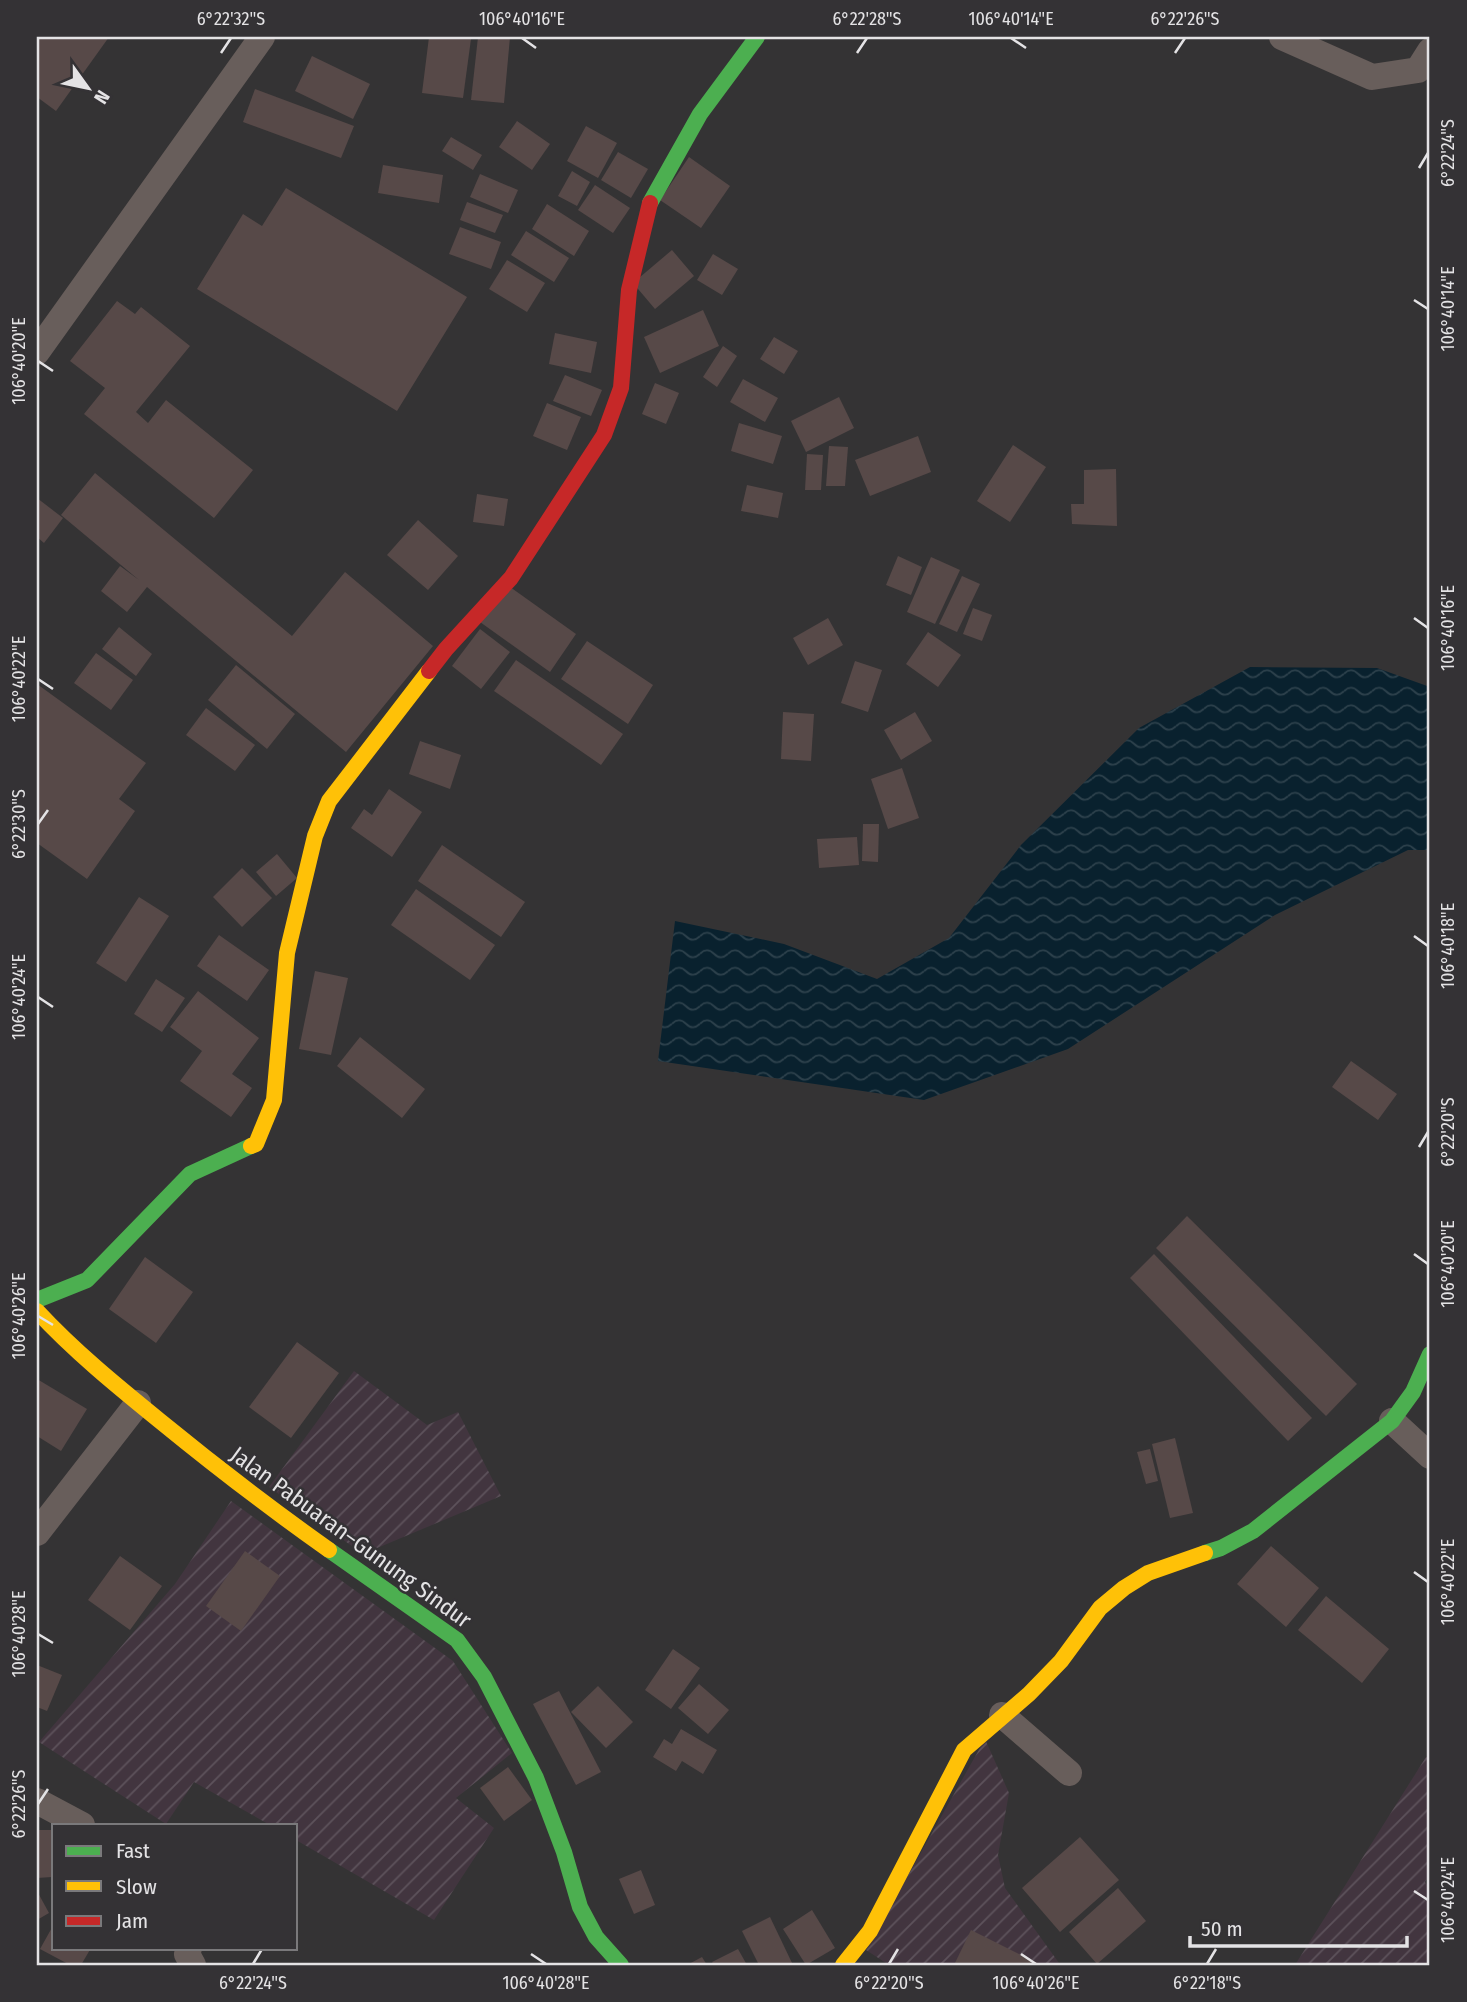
<svg xmlns="http://www.w3.org/2000/svg" width="1467" height="2002" font-family="'Fira Sans Condensed',sans-serif">
  <style>
    .industrial { fill: url(#industrial-furrows) }
    .water { fill: url(#water-waves) }
    .building { fill: #574948 }
    .lines { fill: none; stroke-linecap: round; stroke-linejoin: round }
    .street { stroke: #685e5b; stroke-width: 26 }
    .fast { stroke: #4caf50; stroke-width: 16 }
    .slow { stroke: #ffc107; stroke-width: 16 }
    .jam { stroke: #c62828; stroke-width: 16 }
    .ticks { fill: none; stroke: #e4e3e5; stroke-width: 2.5 }
    .labels { text-anchor: middle; stroke-width: 5; stroke-linejoin: round; paint-order: stroke }
    .street-label { font-size: 23px; fill: #e4e3e5; stroke: #343235 }
    .neatline { fill: none; stroke: #e4e3e5; stroke-width: 2.5 }
    .ticks-label { font-size: 18px; text-anchor: middle; fill: #e4e3e5 }
  </style>
  <defs>
    <pattern id="industrial-furrows" width="10" height="10" patternUnits="userSpaceOnUse" patternTransform="scale(1.75)"><rect width="10" height="10" fill="#42353f"/><path d="M-1 1l2-2M0 10L10 0M9 11l2-2" fill="none" stroke="#5d525b"/></pattern>
    <pattern id="water-waves" width="16" height="10" patternUnits="userSpaceOnUse" patternTransform="scale(1.75)"><rect width="16" height="10" fill="#09212e"/><path d="M0 5q4-4 8 0t8 0" fill="none" stroke="#2d414c"/></pattern>
  </defs>
  <rect width="100%" height="100%" fill="#343334"/>
  <g class="industrial">
    <polygon points="354,1371 427,1425 458,1412 501,1496 363,1554 269,1487"/>
    <polygon points="231,1501 453,1661 512,1753 456,1798 494,1828 434,1920 296,1840 296,1825 270,1825 194,1782 166,1824 39,1742 175,1584"/>
    <polygon points="985,1739 1009,1793 998,1855 1005,1888 1059,1963 1064,1965 889,1965 866,1950"/>
    <polygon points="1426,1757 1430,1759 1430,1873 1425,1882 1430,1889 1430,1965 1295,1965"/>
  </g>
  <polygon class="water" points="1250,667 1377,668 1430,687 1430,850 1408,850 1275,915 1068,1049 924,1100 658,1061 675,921 784,944 877,979 949,938 1021,845 1139,728"/>
  <g class="building">
    <polygon points="37,37 109,37 56,111 37,97"/>
    <polygon points="429,37 471,39 463,98 422,93"/>
    <polygon points="478,37 510,37 504,103 471,100"/>
    <polygon points="312,56 370,84 353,119 295,91"/>
    <polygon points="255,89 354,126 341,158 243,122"/>
    <polygon points="517,121 550,144 532,170 499,147"/>
    <polygon points="586,126 617,143 598,178 567,161"/>
    <polygon points="451,137 482,155 473,170 442,151"/>
    <polygon points="618,152 648,169 631,198 601,180"/>
    <polygon points="689,157 730,186 701,228 660,200"/>
    <polygon points="383,165 443,175 439,203 378,193"/>
    <polygon points="572,171 590,182 577,206 558,196"/>
    <polygon points="480,174 518,190 508,213 470,197"/>
    <polygon points="595,185 630,208 613,233 578,210"/>
    <polygon points="286,188 467,297 397,411 197,289 243,214 262,226"/>
    <polygon points="467,202 503,215 495,233 460,220"/>
    <polygon points="547,204 589,231 574,256 532,229"/>
    <polygon points="460,227 501,242 491,269 449,254"/>
    <polygon points="526,231 569,258 554,282 511,255"/>
    <polygon points="672,250 694,276 655,309 633,283"/>
    <polygon points="713,254 738,269 722,295 697,280"/>
    <polygon points="507,260 545,283 527,312 489,289"/>
    <polygon points="117,301 135,314 141,307 190,346 136,412 148,423 166,400 253,470 214,518 84,414 105,388 70,361"/>
    <polygon points="703,310 719,346 660,373 644,337"/>
    <polygon points="555,333 597,342 591,373 549,364"/>
    <polygon points="774,337 798,351 784,374 760,359"/>
    <polygon points="723,346 737,356 717,387 703,377"/>
    <polygon points="565,375 602,390 591,416 553,401"/>
    <polygon points="743,379 778,398 765,422 730,402"/>
    <polygon points="655,383 679,393 666,424 642,414"/>
    <polygon points="839,397 854,428 806,452 791,421"/>
    <polygon points="547,403 581,417 567,450 533,436"/>
    <polygon points="739,423 782,436 773,464 731,451"/>
    <polygon points="918,436 931,472 870,496 855,460"/>
    <polygon points="1013,445 1046,467 1010,522 977,501"/>
    <polygon points="829,446 848,447 845,486 826,486"/>
    <polygon points="807,454 823,455 821,490 805,490"/>
    <polygon points="1116,469 1117,526 1072,524 1071,504 1084,504 1084,470"/>
    <polygon points="95,473 292,636 345,572 433,646 346,752 147,587 127,612 101,591 120,566 139,580 61,515"/>
    <polygon points="747,485 783,493 778,518 741,511"/>
    <polygon points="477,494 508,499 504,526 473,522"/>
    <polygon points="37,498 63,518 44,543 37,537"/>
    <polygon points="418,520 458,556 428,590 387,555"/>
    <polygon points="898,556 922,567 911,595 886,585"/>
    <polygon points="931,557 960,570 935,624 907,612"/>
    <polygon points="962,576 980,584 957,632 939,624"/>
    <polygon points="506,584 576,634 550,672 480,622"/>
    <polygon points="973,608 992,615 982,641 963,634"/>
    <polygon points="828,618 843,645 808,665 793,638"/>
    <polygon points="119,627 152,654 136,676 102,649"/>
    <polygon points="480,629 510,652 481,689 452,666"/>
    <polygon points="928,632 961,655 938,687 906,664"/>
    <polygon points="587,641 653,685 628,724 561,679"/>
    <polygon points="96,653 133,680 111,710 74,683"/>
    <polygon points="516,660 623,734 601,765 494,691"/>
    <polygon points="855,661 882,670 868,712 841,703"/>
    <polygon points="236,665 295,714 267,749 208,700"/>
    <polygon points="37,684 146,763 119,799 135,811 87,879 37,843"/>
    <polygon points="206,708 255,745 235,771 186,735"/>
    <polygon points="783,712 814,714 811,761 781,759"/>
    <polygon points="915,712 932,741 901,760 884,730"/>
    <polygon points="420,741 461,755 450,789 409,774"/>
    <polygon points="902,768 919,818 888,829 871,779"/>
    <polygon points="389,789 422,812 392,857 351,828 364,809 372,815"/>
    <polygon points="863,824 879,824 878,862 862,861"/>
    <polygon points="857,837 859,865 819,868 817,839"/>
    <polygon points="442,845 525,902 501,937 418,881"/>
    <polygon points="277,854 297,878 276,896 256,872"/>
    <polygon points="242,868 272,898 242,927 213,897"/>
    <polygon points="416,889 495,945 470,980 391,925"/>
    <polygon points="139,897 169,916 126,982 96,963"/>
    <polygon points="219,935 269,970 247,1001 197,966"/>
    <polygon points="315,971 348,978 331,1055 299,1049"/>
    <polygon points="156,979 185,998 162,1032 134,1014"/>
    <polygon points="198,991 259,1038 232,1074 252,1088 231,1117 180,1081 202,1051 170,1027"/>
    <polygon points="360,1037 425,1089 402,1118 337,1066"/>
    <polygon points="1351,1061 1397,1094 1378,1120 1332,1087"/>
    <polygon points="1187,1216 1357,1384 1326,1416 1156,1248"/>
    <polygon points="1154,1254 1312,1418 1288,1441 1130,1278"/>
    <polygon points="145,1257 193,1292 156,1343 109,1309"/>
    <polygon points="297,1342 339,1373 291,1438 249,1407"/>
    <polygon points="37,1379 87,1409 61,1451 37,1436"/>
    <polygon points="1175,1438 1193,1513 1170,1518 1152,1444"/>
    <polygon points="1150,1449 1158,1481 1146,1484 1137,1452"/>
    <polygon points="1271,1546 1319,1588 1286,1627 1237,1584"/>
    <polygon points="245,1551 280,1576 241,1631 206,1606"/>
    <polygon points="120,1556 162,1586 130,1630 88,1600"/>
    <polygon points="1326,1596 1389,1649 1362,1683 1298,1630"/>
    <polygon points="673,1649 700,1668 671,1709 645,1690"/>
    <polygon points="37,1665 62,1675 47,1711 37,1707"/>
    <polygon points="699,1684 729,1710 708,1734 678,1708"/>
    <polygon points="598,1686 633,1722 606,1748 571,1712"/>
    <polygon points="559,1691 601,1772 576,1785 533,1704"/>
    <polygon points="681,1729 717,1750 703,1774 682,1761 676,1771 653,1757 664,1739 672,1744"/>
    <polygon points="508,1767 532,1800 504,1821 480,1788"/>
    <polygon points="37,1830 52,1830 52,1837 54,1838 52,1877 37,1878"/>
    <polygon points="1080,1837 1119,1880 1060,1932 1022,1888"/>
    <polygon points="641,1870 655,1905 634,1914 619,1879"/>
    <polygon points="1118,1888 1146,1921 1097,1964 1069,1932"/>
    <polygon points="37,1891 49,1913 37,1920"/>
    <polygon points="812,1910 835,1948 806,1965 783,1929"/>
    <polygon points="770,1917 793,1965 759,1965 742,1931"/>
    <polygon points="54,1924 54,1948 91,1948 81,1965 70,1965 40,1949"/>
    <polygon points="971,1930 1041,1965 954,1965"/>
    <polygon points="738,1949 747,1965 714,1965 712,1962"/>
    <polygon points="702,1957 707,1965 687,1965"/>
  </g>
  <g class="lines">
    <g class="street">
      <polyline points="1282,37 1372,77 1418,70 1430,51"/>
      <polyline points="37,352 262,37"/>
      <polyline points="1392,1421 1430,1456"/>
      <polyline points="37,1533 138,1403"/>
      <polyline points="1002,1715 1069,1773"/>
      <polyline points="37,1801 82,1825"/>
      <polyline points="189,1948 187,1954 193,1965"/>
    </g>
    <g class="fast">
      <polyline points="650,203 700,114 757,37"/>
      <polyline points="37,1300 87,1280 190,1174 251,1146"/>
      <polyline points="329,1550 457,1640 484,1677 536,1778 564,1852 580,1907 596,1937 621,1965"/>
      <polyline points="1205,1553 1221,1548 1253,1531 1392,1421 1413,1392 1430,1354"/>
    </g>
    <g class="slow">
      <polyline points="251,1146 256,1144 274,1100 287,953 315,836 329,801 429,671"/>
      <path d="M37,1311C74,1351 117,1386 160,1421C215,1466 271,1509 329,1550"/>
      <polyline points="843,1965 870,1931 964,1750 1029,1694 1061,1661 1100,1608 1124,1588 1148,1573 1205,1553"/>
    </g>
    <polyline class="jam" points="429,671 446,649 511,578 604,435 621,388 629,290 650,203"/>
  </g>
  <path class="ticks" d="M522,38L536,48M1011,38L1026,48M221,53L231,38M857,53L867,38M1175,53L1185,38M1419,168L1428,153M1414,300L1428,309M38,361L53,371M1414,618L1428,628M38,679L53,689M38,824L48,810M1414,936L1428,946M38,997L53,1007M1419,1147L1428,1132M1414,1254L1428,1264M38,1316L53,1325M1414,1572L1428,1582M38,1634L53,1643M38,1804L48,1789M1414,1891L1428,1900M531,1954L546,1964M1021,1954L1036,1964M253,1964L262,1949M889,1964L898,1949M1207,1964L1216,1949"/>
  <g class="labels">
    <g class="street-label">
      <text transform="translate(351 1537) rotate(36)" y="8">Jalan Pabuaran–Gunung Sindur</text>
    </g>
  </g>
  <rect width="1467" height="2002" fill="none" stroke="#343235" stroke-width="77"/>
  <rect x="52" y="1824" width="245" height="126" fill="#343235" stroke="#7a797b" stroke-width="2"/>
  <rect x="66" y="1846" width="35" height="10" fill="#4caf50" stroke="#7a797b" stroke-width="2"/>
  <text x="116" y="1858" font-size="21" fill="#e4e3e5">Fast</text>
  <rect x="66" y="1881" width="35" height="10" fill="#ffc107" stroke="#7a797b" stroke-width="2"/>
  <text x="116" y="1894" font-size="21" fill="#e4e3e5">Slow</text>
  <rect x="66" y="1916" width="35" height="10" fill="#c62828" stroke="#7a797b" stroke-width="2"/>
  <text x="116" y="1928" font-size="21" fill="#e4e3e5">Jam</text>
  <g transform="translate(88 88) rotate(123)" stroke="#343235" stroke-width="5" paint-order="stroke">
  <path d="M0-5L12 26L0 18L-12 26Z" fill="#e4e3e5"/>
  <text y="-10" font-size="19" font-weight="bold" text-anchor="middle" fill="#e4e3e5">N</text>
  </g>
  <path d="M1190 1936v10h217v-10" fill="none" stroke="#e4e3e5" stroke-width="3.5"/>
  <text x="1201" y="1936" font-size="21" fill="#e4e3e5" stroke="#343235" stroke-width="5" paint-order="stroke">50 m</text>
  <rect x="38" y="38" width="1390" height="1926" class="neatline"/>
  <g class="ticks-label">
    <text x="231" y="25">6°22'32"S</text>
    <text x="522" y="25">106°40'16"E</text>
    <text x="867" y="25">6°22'28"S</text>
    <text x="1011" y="25">106°40'14"E</text>
    <text x="1185" y="25">6°22'26"S</text>
    <text transform="translate(1448 153) rotate(-90)" y="6">6°22'24"S</text>
    <text transform="translate(1448 309) rotate(-90)" y="6">106°40'14"E</text>
    <text transform="translate(19 361) rotate(-90)" y="6">106°40'20"E</text>
    <text transform="translate(1448 628) rotate(-90)" y="6">106°40'16"E</text>
    <text transform="translate(19 679) rotate(-90)" y="6">106°40'22"E</text>
    <text transform="translate(19 824) rotate(-90)" y="6">6°22'30"S</text>
    <text transform="translate(1448 946) rotate(-90)" y="6">106°40'18"E</text>
    <text transform="translate(19 997) rotate(-90)" y="6">106°40'24"E</text>
    <text transform="translate(1448 1132) rotate(-90)" y="6">6°22'20"S</text>
    <text transform="translate(1448 1264) rotate(-90)" y="6">106°40'20"E</text>
    <text transform="translate(19 1316) rotate(-90)" y="6">106°40'26"E</text>
    <text transform="translate(1448 1582) rotate(-90)" y="6">106°40'22"E</text>
    <text transform="translate(19 1634) rotate(-90)" y="6">106°40'28"E</text>
    <text transform="translate(19 1804) rotate(-90)" y="6">6°22'26"S</text>
    <text transform="translate(1448 1900) rotate(-90)" y="6">106°40'24"E</text>
    <text x="253" y="1989">6°22'24"S</text>
    <text x="546" y="1989">106°40'28"E</text>
    <text x="889" y="1989">6°22'20"S</text>
    <text x="1036" y="1989">106°40'26"E</text>
    <text x="1207" y="1989">6°22'18"S</text>
  </g>
</svg>
